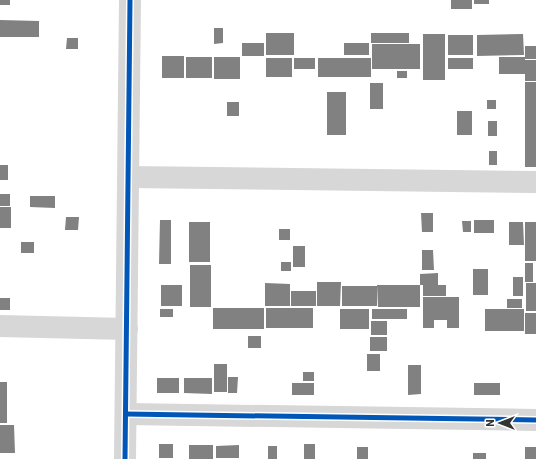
<svg xmlns="http://www.w3.org/2000/svg" width="536" height="459" font-family="Barlow,sans-serif">
  <style>
    .building { fill: #818181 }
    .lines { fill: none; stroke-linecap: round; stroke-linejoin: round }
    .street { stroke: #d7d7d7; stroke-width: 22 }
    .cycleway-casing { stroke: #fff; stroke-width: 8 }
    .cycleway { stroke: #0057b8; stroke-width: 5 }
  </style>
  <rect width="100%" height="100%" fill="#fff"/>
  <g class="building">
    <rect x="0" y="0" width="10" height="5"/>
    <rect x="451" y="0" width="21" height="9"/>
    <rect x="474" y="0" width="15" height="4"/>
    <polygon points="0,20 39,21 39,37 0,37"/>
    <polygon points="214,28 223,28 223,43 214,44"/>
    <rect x="266" y="33" width="28" height="22"/>
    <rect x="371" y="33" width="38" height="10"/>
    <rect x="423" y="34" width="22" height="46"/>
    <polygon points="523,34 524,55 477,56 477,35"/>
    <rect x="448" y="35" width="25" height="20"/>
    <polygon points="67,38 78,38 78,49 66,49"/>
    <rect x="242" y="43" width="22" height="13"/>
    <rect x="344" y="43" width="25" height="12"/>
    <rect x="372" y="44" width="48" height="25"/>
    <rect x="525" y="46" width="11" height="13"/>
    <rect x="162" y="56" width="22" height="22"/>
    <rect x="186" y="57" width="26" height="21"/>
    <rect x="214" y="57" width="26" height="22"/>
    <polygon points="499,57 525,57 525,60 536,60 536,81 525,81 525,74 499,74"/>
    <rect x="266" y="58" width="26" height="19"/>
    <rect x="294" y="58" width="21" height="11"/>
    <rect x="318" y="58" width="53" height="19"/>
    <rect x="448" y="58" width="25" height="11"/>
    <rect x="397" y="71" width="10" height="7"/>
    <rect x="525" y="82" width="11" height="85"/>
    <rect x="370" y="83" width="13" height="26"/>
    <rect x="327" y="92" width="19" height="43"/>
    <rect x="487" y="100" width="9" height="9"/>
    <rect x="227" y="102" width="12" height="14"/>
    <rect x="457" y="111" width="15" height="24"/>
    <rect x="488" y="121" width="9" height="15"/>
    <rect x="489" y="151" width="8" height="14"/>
    <rect x="0" y="165" width="8" height="15"/>
    <rect x="0" y="194" width="10" height="12"/>
    <polygon points="30,196 55,196 55,208 30,207"/>
    <rect x="0" y="207" width="11" height="21"/>
    <polygon points="421,213 433,213 433,232 422,232"/>
    <polygon points="66,217 79,217 78,230 65,230"/>
    <polygon points="160,220 171,220 171,264 159,264"/>
    <rect x="474" y="220" width="20" height="13"/>
    <polygon points="462,221 471,221 471,232 463,232"/>
    <rect x="189" y="222" width="21" height="40"/>
    <polygon points="509,222 523,222 524,245 509,245"/>
    <rect x="525" y="222" width="11" height="39"/>
    <rect x="279" y="229" width="11" height="11"/>
    <rect x="21" y="242" width="13" height="11"/>
    <rect x="293" y="246" width="12" height="21"/>
    <polygon points="422,250 433,250 434,270 422,270"/>
    <rect x="281" y="262" width="10" height="9"/>
    <rect x="525" y="263" width="8" height="19"/>
    <rect x="190" y="265" width="21" height="42"/>
    <rect x="473" y="269" width="15" height="26"/>
    <polygon points="438,273 438,285 420,285 420,274"/>
    <rect x="513" y="277" width="10" height="19"/>
    <polygon points="317,282 341,282 340,306 317,306"/>
    <polygon points="265,283 290,284 290,306 265,306"/>
    <rect x="526" y="283" width="10" height="28"/>
    <rect x="161" y="285" width="21" height="21"/>
    <polygon points="377,285 420,285 420,307 378,307"/>
    <rect x="423" y="285" width="23" height="11"/>
    <rect x="342" y="286" width="35" height="20"/>
    <rect x="291" y="291" width="25" height="15"/>
    <polygon points="423,297 459,297 459,328 447,328 447,320 434,320 434,328 423,328"/>
    <rect x="0" y="298" width="10" height="12"/>
    <rect x="507" y="299" width="15" height="9"/>
    <rect x="213" y="308" width="51" height="21"/>
    <rect x="266" y="308" width="47" height="20"/>
    <rect x="160" y="309" width="13" height="8"/>
    <rect x="340" y="309" width="29" height="20"/>
    <rect x="372" y="309" width="35" height="10"/>
    <rect x="485" y="309" width="39" height="22"/>
    <rect x="525" y="313" width="11" height="21"/>
    <rect x="371" y="321" width="16" height="14"/>
    <rect x="248" y="336" width="13" height="12"/>
    <rect x="370" y="337" width="17" height="14"/>
    <rect x="367" y="354" width="13" height="17"/>
    <rect x="214" y="364" width="13" height="28"/>
    <polygon points="408,365 421,365 421,394 408,395"/>
    <rect x="303" y="372" width="11" height="9"/>
    <polygon points="228,377 238,377 237,393 228,393"/>
    <rect x="157" y="378" width="22" height="15"/>
    <polygon points="184,378 212,378 212,394 184,393"/>
    <rect x="0" y="382" width="7" height="41"/>
    <rect x="292" y="383" width="22" height="12"/>
    <rect x="474" y="383" width="26" height="12"/>
    <polygon points="0,425 14,425 15,453 0,453"/>
    <rect x="159" y="444" width="14" height="14"/>
    <rect x="304" y="444" width="11" height="15"/>
    <rect x="189" y="445" width="24" height="14"/>
    <polygon points="239,445 239,458 216,458 216,446"/>
    <rect x="268" y="446" width="9" height="13"/>
    <rect x="357" y="447" width="11" height="12"/>
    <rect x="525" y="447" width="11" height="12"/>
    <rect x="473" y="453" width="13" height="6"/>
  </g>
  <g class="lines">
    <g class="street">
      <polyline points="128,177 536,182"/>
      <polyline points="0,326 127,329"/>
      <polyline points="126,414 536,420"/>
      <polyline points="125,459 130,0"/>
    </g>
    <g class="cycleway-casing">
      <g id="cycleway">
        <polyline points="126,414 536,420"/>
        <polyline points="125,459 130,0"/>
      </g>
    </g>
    <use href="#cycleway" class="cycleway"/>
  </g>
  <g transform="translate(500 423) rotate(270)" stroke="#ffffff" stroke-width="3" paint-order="stroke">
  <path d="M0-3L7 15L0 10L-7 15Z" fill="#333333"/>
  <text y="-6" font-size="11" font-weight="bold" text-anchor="middle" fill="#333333">N</text>
  </g>
</svg>
